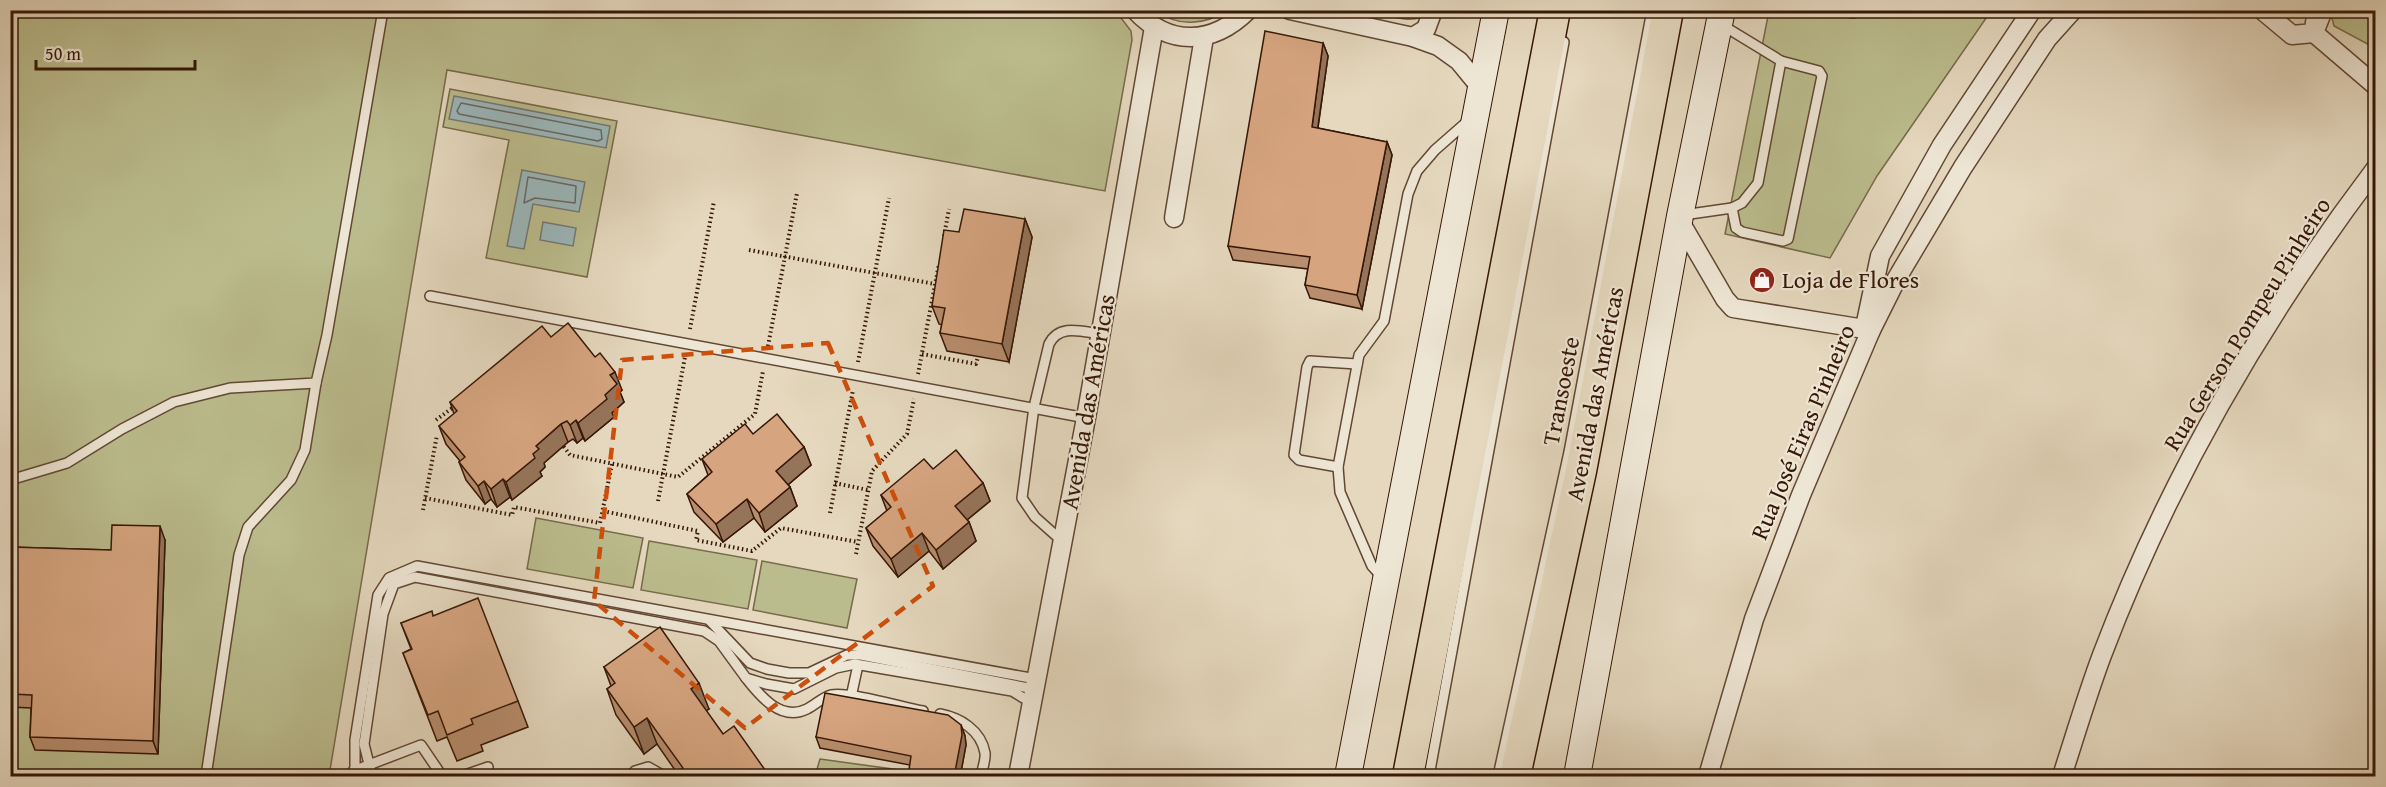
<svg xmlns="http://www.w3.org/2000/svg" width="2386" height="787" font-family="'Gentium Book Plus',serif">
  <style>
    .green { fill: #bbbc8d; stroke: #786a4a; stroke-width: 1.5 }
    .water { fill: #9bb7bc; stroke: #737773; stroke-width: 1.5 }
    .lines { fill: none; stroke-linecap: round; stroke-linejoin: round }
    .shore { stroke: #686761; stroke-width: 1.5 }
    .service-casing { stroke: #624734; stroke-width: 12 }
    .minor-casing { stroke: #624734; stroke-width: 21 }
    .secondary-casing { stroke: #361706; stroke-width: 28 }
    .trunk-casing { stroke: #361706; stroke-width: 33 }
    .path { stroke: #361706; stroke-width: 4; stroke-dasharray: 1.5 3; stroke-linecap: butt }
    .service { stroke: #eee6d5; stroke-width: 9 }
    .minor { stroke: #eee6d5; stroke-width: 18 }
    .secondary { stroke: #eee6d5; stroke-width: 26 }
    .trunk { stroke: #e5d8be; stroke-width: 30 }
    .wall { fill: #b88e6e; stroke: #361706; stroke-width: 1.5 }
    .shaded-wall { fill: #96745a; stroke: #361706; stroke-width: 1.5 }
    .building { fill: #d6a580; stroke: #361706; stroke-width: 1.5 }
    .marked { fill: none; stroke: #cd4f0b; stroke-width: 4.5; stroke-dasharray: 12 8; stroke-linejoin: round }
    .labels { text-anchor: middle; stroke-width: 4.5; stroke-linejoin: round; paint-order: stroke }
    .poi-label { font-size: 24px; fill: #361706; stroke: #eee6d5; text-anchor: start }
    .street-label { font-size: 24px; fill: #361706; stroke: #eee6d5 }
  </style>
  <rect width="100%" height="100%" fill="#e5d8be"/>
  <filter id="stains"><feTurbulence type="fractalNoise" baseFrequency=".00333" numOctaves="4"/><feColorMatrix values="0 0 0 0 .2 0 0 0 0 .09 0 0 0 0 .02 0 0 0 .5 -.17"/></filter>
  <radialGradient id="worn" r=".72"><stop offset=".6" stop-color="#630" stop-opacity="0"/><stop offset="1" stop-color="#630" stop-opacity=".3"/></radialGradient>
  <g class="green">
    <polygon points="1115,10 1131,31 1132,40 1105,191 447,70 329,776 11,776 10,11"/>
    <polygon points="2335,10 2375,11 2375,48 2334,26 2331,14"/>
    <path d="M1158,11H1227C1206,24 1178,28 1158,11Z"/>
    <path d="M1366,11H1429C1416,28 1385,14 1366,11Z"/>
    <polygon points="1769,11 1991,11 1877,176 1830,258 1725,234"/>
    <polygon points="450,89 617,121 587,277 486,258 509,140 443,127"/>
    <polygon points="536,518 643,538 633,588 527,569"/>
    <polygon points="649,541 757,560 748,609 641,590"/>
    <polygon points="762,561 857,579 847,628 753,610"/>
    <polygon points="820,759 907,771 906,776 815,776"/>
  </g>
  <g class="water">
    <polygon points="454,96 610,126 606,148 449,119"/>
    <polygon points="522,170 585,182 579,212 533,204 524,249 507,246"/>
    <polygon points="543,222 576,228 573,246 540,240"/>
  </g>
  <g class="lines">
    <g class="shore">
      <polygon points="461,103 601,130 602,139 598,141 459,114 457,111"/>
      <polygon points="528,177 576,186 575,203 535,198 524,203"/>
    </g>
    <g class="service-casing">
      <g id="service">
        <polyline points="1834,10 1854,13 1856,10"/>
        <polyline points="1732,208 1736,228 1742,232 1783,241 1788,239 1822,76 1819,71 1781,61"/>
        <polyline points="1683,215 1732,208 1742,203 1758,183 1781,61 1722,25"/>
        <polyline points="430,296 1086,418"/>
        <polyline points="1338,467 1299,460 1294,455 1307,367 1310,361 1357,364"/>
        <polyline points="10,480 67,463 122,429 174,402 230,388 316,383 327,335 383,10"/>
        <path d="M1062,541L1035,517L1022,498L1034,407L1049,344C1059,324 1080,331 1100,334"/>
        <polyline points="1382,577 1372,566 1340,492 1338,467 1359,355 1384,321 1408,194 1417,171 1435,150 1468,121"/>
        <polyline points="710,621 750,663 767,669 789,673 809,673 847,655 861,655 1034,689"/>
        <path d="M746,678C760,696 781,722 807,709C815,705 823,697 831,695C852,692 901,707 923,711"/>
        <polyline points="851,697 858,665"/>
        <path d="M940,714C960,718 981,730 985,753C986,759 982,770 981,776"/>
        <polyline points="353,771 421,745 442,776"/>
        <polyline points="206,776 239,555 248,527 291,480 305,450 316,383"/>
        <polyline points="355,776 355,740 378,595 389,578 417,566 1036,679"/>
        <polyline points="372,776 364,744 383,614 394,584 415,577 704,631 719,641 746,678 766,684 794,689 836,668 855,664 1012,691 1032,703"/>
        <polyline points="462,776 488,767"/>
        <polyline points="630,776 635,771 648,767 664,776"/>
        <polyline points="1429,776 1564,42"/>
        <polyline points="1498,776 1569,452 1652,10"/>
      </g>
    </g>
    <g class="minor-casing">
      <g id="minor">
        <path d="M1135,10C1169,47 1213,45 1248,10"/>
        <polyline points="1290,10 1413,37 1438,46 1459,61 1482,89"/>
        <polyline points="2262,10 2292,35 2314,33 2315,22"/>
        <polyline points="2323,10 2314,33 2376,86"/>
        <polyline points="1413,37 1426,29 1433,10"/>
        <polyline points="1174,218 1204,37"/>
        <polyline points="1679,220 1725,299 1733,308 1871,330"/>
        <polyline points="1865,327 1880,256 1942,145 2032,10"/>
        <polyline points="1018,776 1086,418 1154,27"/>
        <polyline points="1708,776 1754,619 1801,495 1871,330 1897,278 1963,167 2047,39 2073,10"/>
        <path d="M2062,776C2075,736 2087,695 2102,655C2168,481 2264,316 2376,168"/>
      </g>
    </g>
    <g class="secondary-casing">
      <g id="secondary">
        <polyline points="1348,776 1496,10"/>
        <polyline points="1577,776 1680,216 1722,10"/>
      </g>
    </g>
    <g class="trunk-casing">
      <g id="trunk">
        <polyline points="1408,776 1555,10"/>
        <polyline points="1515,776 1581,471 1668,10"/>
      </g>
    </g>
    <g class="path">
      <polyline points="944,236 949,209"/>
      <polyline points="749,250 935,284"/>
      <polyline points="690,329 714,201"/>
      <polyline points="768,346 797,193"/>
      <polyline points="922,354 976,364 978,357"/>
      <polyline points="858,362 889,198"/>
      <polyline points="918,374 939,264"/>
      <polyline points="436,420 455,406"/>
      <polyline points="561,443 570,455 678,477 755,414 763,371"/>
      <polyline points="835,483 868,490"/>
      <polyline points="425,498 512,515 514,507 600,523 612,464"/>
      <polyline points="658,501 685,357"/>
      <polyline points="423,510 437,435"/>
      <polyline points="603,511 698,531 696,540 752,551 781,528 858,542"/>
      <polyline points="830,513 853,390"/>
      <polyline points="856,554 872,471 907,434 914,399"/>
    </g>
    <use href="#service" class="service"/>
    <use href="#minor" class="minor"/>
    <use href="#secondary" class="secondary"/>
    <use href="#trunk" class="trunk"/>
  </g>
  <g class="wall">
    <polygon points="1323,43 1328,56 1318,128 1387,142 1392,155 1362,309 1310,298 1305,285 1308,269 1233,260 1228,246"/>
    <polygon points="1025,219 1032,237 1009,362 947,351 940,333 942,325 939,324 932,306 959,232"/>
    <polygon points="551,337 622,390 620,392 624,402 612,413 614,417 585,441 583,438 577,443 573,439 568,442 544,463 545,467 540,472 542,476 512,500 510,497 497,507 491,499 485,504 466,480 459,462 460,461 446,444 439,426 454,414 450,402"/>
    <polygon points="753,434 804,447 811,465 788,485 790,487 797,506 765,532 754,518 723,542 694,512 687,494 708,475 702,459"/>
    <polygon points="933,469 983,483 990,501 967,520 969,522 976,541 943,569 929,551 898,577 873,546 866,528 887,511 881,495"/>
    <polygon points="165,540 158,754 35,750 30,737 31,708 10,707 10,547 111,550"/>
    <polygon points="433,616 518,701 528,727 481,745 483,751 457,761 447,737 437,741 403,653 411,649 401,623"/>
    <polygon points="604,667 709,709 706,711 723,734 770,777 677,773 657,744 644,754 616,715 607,689 611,686"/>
    <polygon points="961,725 965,736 966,745 960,777 908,777 910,765 820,748 816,737"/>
  </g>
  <g class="shaded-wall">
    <polygon points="1323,43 1328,56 1316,140 1312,127"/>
    <polygon points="1387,142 1392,155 1362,309 1357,295"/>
    <polygon points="1025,219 1032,237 1009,362 1002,344"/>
    <polygon points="615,372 622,390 620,392 624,402 612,413 614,417 585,441 578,423 605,395 610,375"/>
    <polygon points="576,420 583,438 577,443 570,425"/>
    <polygon points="561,424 568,442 544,463 545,467 540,472 542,476 512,500 506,482 533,454 536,446"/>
    <polygon points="804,447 811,465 783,489 776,471"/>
    <polygon points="503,479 510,497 497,507 491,489"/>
    <polygon points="484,481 491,499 485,504 478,486"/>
    <polygon points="983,483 990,501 962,524 955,506"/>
    <polygon points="790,487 797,506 765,532 759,513"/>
    <polygon points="747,499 754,518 723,542 716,524"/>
    <polygon points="969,522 976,541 943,569 936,550"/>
    <polygon points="160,526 165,540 158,754 153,741"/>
    <polygon points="922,533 929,551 898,577 891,559"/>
    <polygon points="699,683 709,709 700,715 691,689"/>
    <polygon points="647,718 657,744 644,754 634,727"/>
    <polygon points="961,725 965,736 966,745 960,777 954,777"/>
  </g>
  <g class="building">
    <polygon points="1265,31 1323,43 1312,127 1387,142 1357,295 1305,285 1310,257 1228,246"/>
    <polygon points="964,209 1025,219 1002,344 940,333 945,308 932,306 944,230 959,232"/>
    <polygon points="568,323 595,357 600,353 615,372 610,375 617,384 605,395 607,399 578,423 576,420 570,425 567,421 561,424 536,446 539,449 533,454 535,458 506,482 503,479 491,489 484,481 478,486 459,462 465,457 439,426 457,411 450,402 542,326 551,337"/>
    <polygon points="777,414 804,447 776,471 790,487 759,513 747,499 716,524 687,494 712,472 702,459 745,424 753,434"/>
    <polygon points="956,450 983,483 955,506 969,522 936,550 922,533 891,559 866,528 891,507 881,495 924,459 933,469"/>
    <polygon points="112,525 160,526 153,741 30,737 32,695 10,694 10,547 111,550"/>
    <polygon points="478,598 518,701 471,719 473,724 447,735 438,711 428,715 403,653 412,649 401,623 432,611 433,616"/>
    <polygon points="660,627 699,683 691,689 723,734 734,726 770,777 671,777 683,768 647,718 634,727 607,689 615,683 604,667"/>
    <polygon points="825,693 948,715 961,725 962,735 954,777 908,777 911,756 816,737"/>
  </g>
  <path class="marked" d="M828,343L933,586L745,728L594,601L622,360Z"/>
  <defs>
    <g id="shop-disc" transform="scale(1.35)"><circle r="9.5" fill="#8f2418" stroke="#eee6d5"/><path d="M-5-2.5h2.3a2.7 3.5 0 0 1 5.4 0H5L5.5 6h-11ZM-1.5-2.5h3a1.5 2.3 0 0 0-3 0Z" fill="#fff"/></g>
  </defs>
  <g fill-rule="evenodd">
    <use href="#shop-disc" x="1762" y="280"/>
  </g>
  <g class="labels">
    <g class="poi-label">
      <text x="1782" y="288">Loja de Flores</text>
    </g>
    <g class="street-label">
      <text transform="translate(2247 324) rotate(-58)" y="8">Rua Gerson Pompeu Pinheiro</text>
      <text transform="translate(1561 391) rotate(-79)" y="8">Transoeste</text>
      <text transform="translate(1595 394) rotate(-79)" y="8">Avenida das Américas</text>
      <text transform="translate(1088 402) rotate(-80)" y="8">Avenida das Américas</text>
      <text transform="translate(1803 432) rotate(-67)" y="8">Rua José Eiras Pinheiro</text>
    </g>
  </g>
  <rect width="2386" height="787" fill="none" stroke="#e5d8be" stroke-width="36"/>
  <rect x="12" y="12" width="2362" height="763" fill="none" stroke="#361706" stroke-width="3"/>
  <rect x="18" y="18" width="2350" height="751" fill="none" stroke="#361706" stroke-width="1.5"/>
  <path d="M36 60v9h159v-9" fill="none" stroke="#361706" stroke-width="3"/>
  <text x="45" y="60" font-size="18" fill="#361706" stroke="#eee6d5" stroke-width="4.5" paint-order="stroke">50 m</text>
  <rect width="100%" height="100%" filter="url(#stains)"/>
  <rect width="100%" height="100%" fill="url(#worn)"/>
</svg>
